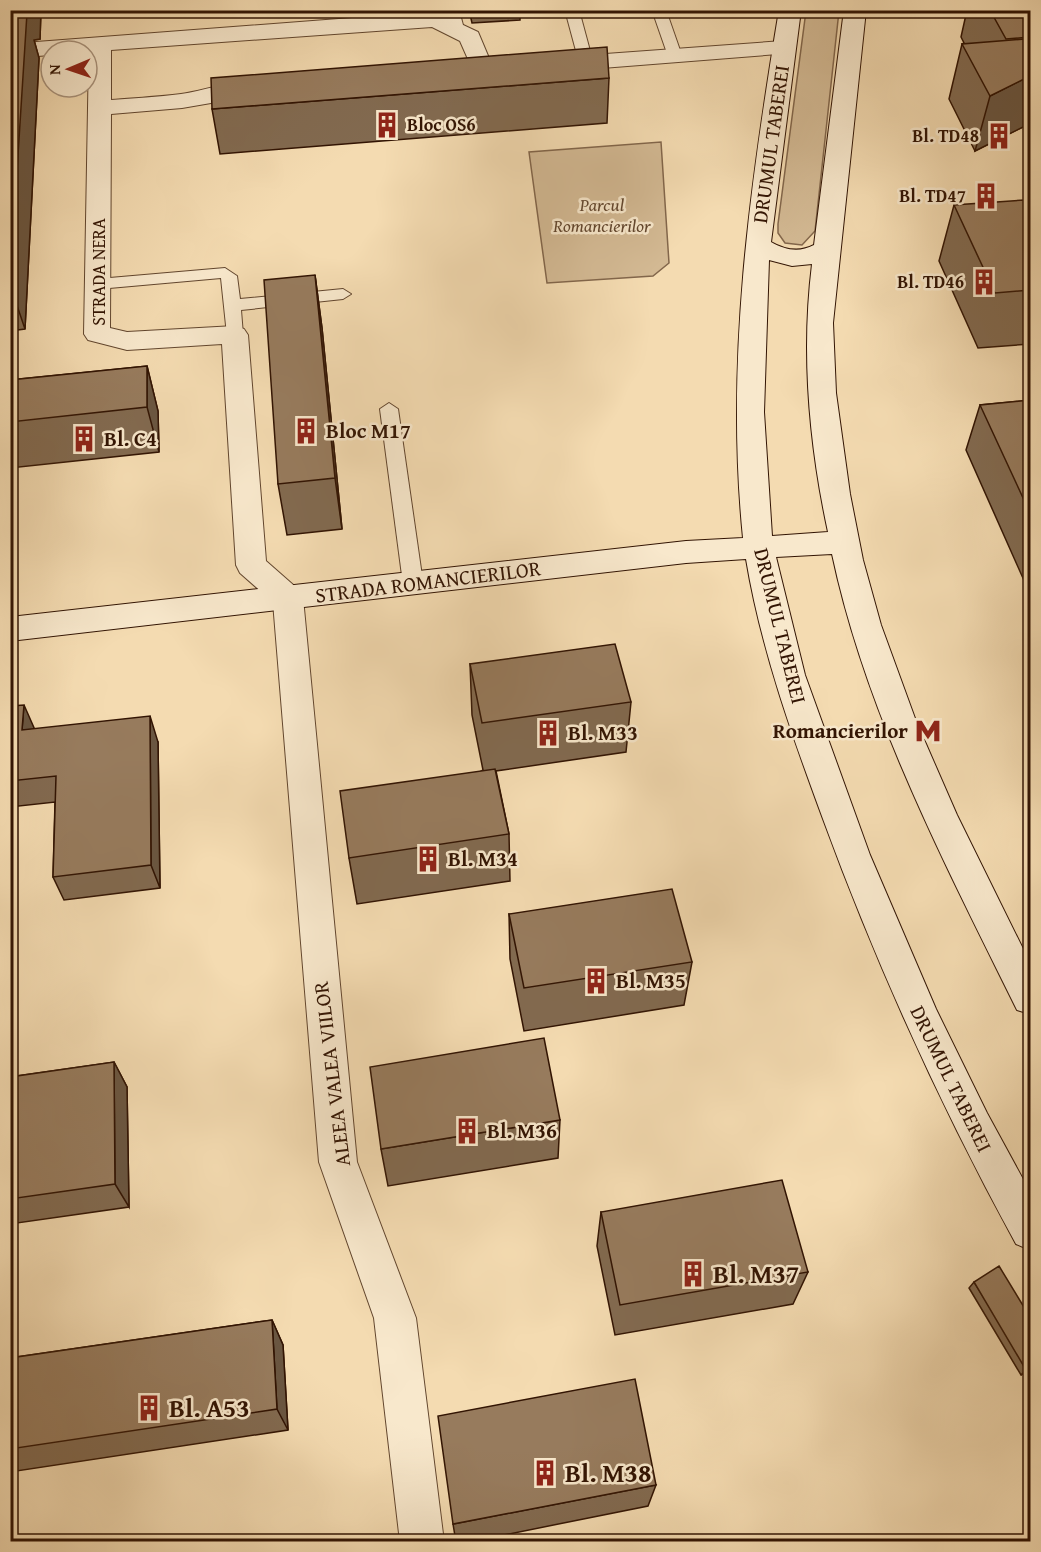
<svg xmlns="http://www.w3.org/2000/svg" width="1041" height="1552" font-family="'Gentium Book Plus',serif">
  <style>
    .green { fill: #d3b993; stroke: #82664b; stroke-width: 1.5 }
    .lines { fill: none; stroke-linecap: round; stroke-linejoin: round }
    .lane-casing { stroke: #62462e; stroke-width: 2 }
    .street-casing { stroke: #62462e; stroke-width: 2 }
    .secondary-casing { stroke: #321403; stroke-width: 2 }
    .lane { fill: #f8e8cc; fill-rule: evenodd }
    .street { fill: #f8e8cc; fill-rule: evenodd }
    .secondary { fill: #f8e8cc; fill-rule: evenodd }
    .wall { fill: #826a50; stroke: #321403; stroke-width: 1.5 }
    .shaded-wall { fill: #6a5641; stroke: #321403; stroke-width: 1.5 }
    .building { fill: #977b5d; stroke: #321403; stroke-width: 1.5 }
    .labels { text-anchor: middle; stroke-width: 5; stroke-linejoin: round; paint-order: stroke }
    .far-poi-label { font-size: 18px; font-weight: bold; fill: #321403; stroke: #f8e8cc; text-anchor: end }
    .far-park-label { font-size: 18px; font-style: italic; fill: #62462e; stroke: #f8e8cc }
    .far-street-label { font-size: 18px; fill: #321403; stroke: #f8e8cc }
    .street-label { font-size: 21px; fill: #321403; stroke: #f8e8cc }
    .poi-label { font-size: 21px; font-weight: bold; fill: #321403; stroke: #f8e8cc; text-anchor: start }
    .near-poi-label { font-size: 26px; font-weight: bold; fill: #321403; stroke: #f8e8cc; text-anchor: start }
  </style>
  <rect width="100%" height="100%" fill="#f4dbb1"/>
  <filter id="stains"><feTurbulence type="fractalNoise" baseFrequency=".00333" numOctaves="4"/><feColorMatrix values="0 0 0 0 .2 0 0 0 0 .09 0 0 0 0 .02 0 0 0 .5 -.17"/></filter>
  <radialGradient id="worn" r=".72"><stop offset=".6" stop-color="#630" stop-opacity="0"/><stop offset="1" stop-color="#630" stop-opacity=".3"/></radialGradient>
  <g class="green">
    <polygon points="806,11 839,11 815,231 802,245 785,243 778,233 778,224"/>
    <polygon points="661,142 669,263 653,276 547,283 529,152"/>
  </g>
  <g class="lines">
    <g class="lane-casing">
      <g id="lane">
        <polygon points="445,10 459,10 464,29 462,32 452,32"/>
        <polygon points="565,10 579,10 593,62 591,65 586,66 579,62"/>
        <polygon points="652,10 666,10 682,56 680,59 670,59 668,56"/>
        <polygon points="225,268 237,276 240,299 343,289 351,294 343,299 241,310 243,335 235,341 227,335 221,278 98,289 90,284 98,279"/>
        <polygon points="389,403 398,409 423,583 420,588 406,588 403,583 380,409"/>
      </g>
    </g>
    <g class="street-casing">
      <g id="street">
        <path d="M417,13L444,16L478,32L494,70L491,75H475L460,41L432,27L111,50V100C134,98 158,97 181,94C207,91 236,77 263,84L266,89L263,94L182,108L111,114L110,328L127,332L235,326L244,329L248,335L266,561L299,590L303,598L357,1162L416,1318L444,1542H400L374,1318L319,1162L273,602L240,573L236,565L222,344L127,350L88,340L84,334L89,52L51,51V55L10,58V44Z"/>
        <polygon points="783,41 791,43 794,48 791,53 564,71 556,69 553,64 556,59 564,57"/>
      </g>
    </g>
    <g class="secondary-casing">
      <path id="secondary" d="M779,10H801L771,242C785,250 799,253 814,245L844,10H866L833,323L836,393L850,494L863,560L881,625L916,721L957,815L1030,963V1014L1017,1010C945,864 866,714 832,554L776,557L805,675L870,855L936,1009L987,1113L1030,1192V1250L1016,1244C941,1107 877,966 823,819C792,735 761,649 746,559L686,563L10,641V617L686,541L743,538C725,360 750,185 779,10ZM769,260L792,266L812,264C801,353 809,444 828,532L772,536L764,412Z"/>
    </g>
    <use href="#lane" class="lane"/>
    <use href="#street" class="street"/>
    <use href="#secondary" class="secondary"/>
  </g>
  <g class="wall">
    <polygon points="10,10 41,10 40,39 34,40 39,58 25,329 10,331"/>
    <polygon points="469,10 520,10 520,20 472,23"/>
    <polygon points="967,10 1030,10 1030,112 1027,125 975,151 949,99 962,44 964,43 961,37"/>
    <polygon points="609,78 607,123 220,154 212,109"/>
    <polygon points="954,205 1030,213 1030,344 978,348 939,261"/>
    <polygon points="315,275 322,328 342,529 287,535 278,484"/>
    <polygon points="147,366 158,411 159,452 10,468 10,380"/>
    <polygon points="1030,400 1030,594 966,450 980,405"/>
    <polygon points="470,664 631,702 626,752 496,771 509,834 510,881 357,904 349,858 483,770 472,715"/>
    <polygon points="10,706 34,729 158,742 160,888 64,900 53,877 55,802 10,807"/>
    <polygon points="509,914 692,962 684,1005 524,1031 510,959"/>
    <polygon points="114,1062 127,1087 129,1207 10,1224 10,1077"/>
    <polygon points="560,1120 558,1158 388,1186 381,1149"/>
    <polygon points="601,1212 808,1272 793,1304 615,1335 597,1246"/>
    <polygon points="974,1282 1030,1370 1021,1375 969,1288"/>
    <polygon points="272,1320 283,1345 288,1430 10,1472 10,1358"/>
    <polygon points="656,1485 648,1506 469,1542 456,1542 453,1524"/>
  </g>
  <g class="shaded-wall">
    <polygon points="10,10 41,10 40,39 34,40 39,58 25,329 10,285"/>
    <polygon points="1030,76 1030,112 1027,125 975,151 990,96"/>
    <polygon points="315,275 322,328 342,529 335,478"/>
    <polygon points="147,366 158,411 159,452 147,407"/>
    <polygon points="24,705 35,730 22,730"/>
    <polygon points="150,716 158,742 160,888 151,865"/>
    <polygon points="114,1062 127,1087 129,1207 115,1184"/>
    <polygon points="272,1320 283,1345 288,1430 277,1409"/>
    <polygon points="1030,1368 1030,1370 1021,1375 1026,1370"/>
  </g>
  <g class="building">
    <polygon points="990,10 1030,10 1030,37 1006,39"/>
    <polygon points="27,13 10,281 10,14"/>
    <polygon points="1025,39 1030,48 1030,76 990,96 962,44"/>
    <polygon points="607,47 609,78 212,109 211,78"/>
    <polygon points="1024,200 1030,213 1030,290 995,293 954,205"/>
    <polygon points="315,275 335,478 278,484 264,280"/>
    <polygon points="147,366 147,407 10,422 10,380"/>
    <polygon points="1030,400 1030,513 980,405"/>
    <polygon points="615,644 631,702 482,723 470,664"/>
    <polygon points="24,705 22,730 150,716 151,865 53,877 56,776 10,781 10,706"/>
    <polygon points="495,769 509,834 349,858 340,791"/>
    <polygon points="672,889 692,962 524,988 509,914"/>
    <polygon points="544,1038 560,1120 381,1149 370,1067"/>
    <polygon points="114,1062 115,1184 10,1199 10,1077"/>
    <polygon points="782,1180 808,1272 620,1305 601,1212"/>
    <polygon points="999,1266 1030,1317 1030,1368 1026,1370 974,1282"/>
    <polygon points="272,1320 277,1409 10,1449 10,1358"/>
    <polygon points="635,1379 656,1485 453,1524 438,1416"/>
  </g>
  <defs>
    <g id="building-bare" transform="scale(2.07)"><path d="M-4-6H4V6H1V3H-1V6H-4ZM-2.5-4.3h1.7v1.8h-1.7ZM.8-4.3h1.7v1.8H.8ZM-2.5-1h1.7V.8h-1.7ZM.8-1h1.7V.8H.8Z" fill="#8f2418" stroke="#f8e8cc" stroke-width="2.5" paint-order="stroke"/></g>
    <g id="metro-bare" transform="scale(2.07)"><path d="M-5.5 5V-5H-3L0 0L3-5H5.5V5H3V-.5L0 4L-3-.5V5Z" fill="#8f2418" stroke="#f8e8cc" stroke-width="2.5" paint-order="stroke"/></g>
  </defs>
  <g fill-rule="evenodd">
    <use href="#building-bare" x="387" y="125"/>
    <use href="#building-bare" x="999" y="136"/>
    <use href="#building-bare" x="986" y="196"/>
    <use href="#building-bare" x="984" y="282"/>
    <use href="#building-bare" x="306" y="431"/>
    <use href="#building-bare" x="84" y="439"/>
    <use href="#metro-bare" x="928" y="731"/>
    <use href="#building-bare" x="548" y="733"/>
    <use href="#building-bare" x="428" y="859"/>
    <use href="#building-bare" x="596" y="981"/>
    <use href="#building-bare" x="467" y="1131"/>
    <use href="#building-bare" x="693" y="1274"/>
    <use href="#building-bare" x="149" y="1408"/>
    <use href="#building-bare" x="545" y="1473"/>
  </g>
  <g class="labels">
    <g class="far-poi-label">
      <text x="407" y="131" text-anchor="start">Bloc OS6</text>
      <text x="979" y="142">Bl. TD48</text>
      <text x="966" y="202">Bl. TD47</text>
      <text x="964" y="288">Bl. TD46</text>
    </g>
    <g class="far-park-label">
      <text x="602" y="211">Parcul<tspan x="602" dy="21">Romancierilor</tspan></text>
    </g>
    <g class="far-street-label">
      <text transform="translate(99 272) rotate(-90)" y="6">STRADA NERA</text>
    </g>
    <g class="street-label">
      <text transform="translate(771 144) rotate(-82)" y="7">DRUMUL TABEREI</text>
      <text transform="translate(428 582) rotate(-7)" y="7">STRADA ROMANCIERILOR</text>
      <text transform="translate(780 626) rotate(76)" y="7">DRUMUL TABEREI</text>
      <text transform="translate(332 1074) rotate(-97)" y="7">ALEEA VALEA VIILOR</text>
      <text transform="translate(951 1079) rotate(64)" y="7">DRUMUL TABEREI</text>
    </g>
    <g class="poi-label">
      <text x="326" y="438">Bloc M17</text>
      <text x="104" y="446">Bl. C4</text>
      <text x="908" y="738" text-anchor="end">Romancierilor</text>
      <text x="568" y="740">Bl. M33</text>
      <text x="448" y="866">Bl. M34</text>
      <text x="616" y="988">Bl. M35</text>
      <text x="487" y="1138">Bl. M36</text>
    </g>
    <g class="near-poi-label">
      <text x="713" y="1283">Bl. M37</text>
      <text x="169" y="1417">Bl. A53</text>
      <text x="565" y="1482">Bl. M38</text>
    </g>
  </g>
  <rect width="1041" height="1552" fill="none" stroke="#f4dbb1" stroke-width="36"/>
  <rect x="12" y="12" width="1017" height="1528" fill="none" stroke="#321403" stroke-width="3"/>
  <rect x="18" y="18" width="1005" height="1516" fill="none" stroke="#321403" stroke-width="1.5"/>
  <g transform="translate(69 69) rotate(268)"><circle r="28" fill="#f8e8cc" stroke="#a9937c" stroke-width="1.5"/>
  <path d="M0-4.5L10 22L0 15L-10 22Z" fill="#8f2418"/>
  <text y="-9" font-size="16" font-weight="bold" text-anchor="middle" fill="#321403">N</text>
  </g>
  <rect width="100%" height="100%" filter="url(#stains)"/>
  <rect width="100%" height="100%" fill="url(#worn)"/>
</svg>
